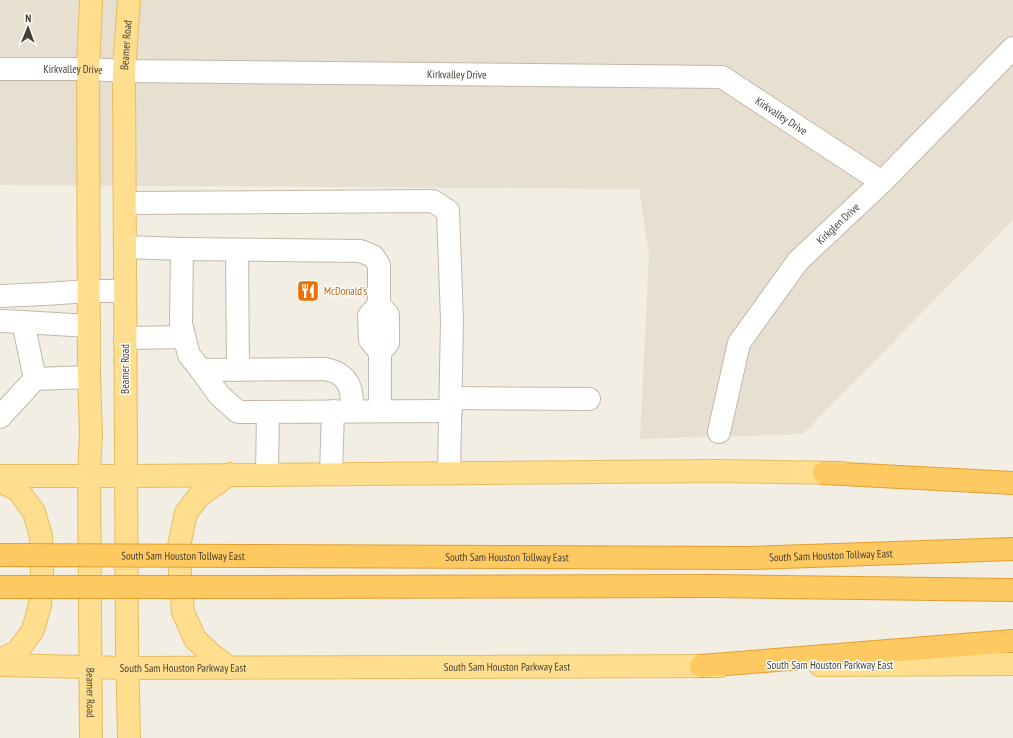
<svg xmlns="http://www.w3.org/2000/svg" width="1013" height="738" font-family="'PT Sans Narrow',sans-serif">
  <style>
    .residential { fill: #e7e0d1 }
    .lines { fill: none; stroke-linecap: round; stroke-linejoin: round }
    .minor-casing { stroke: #c1b8a9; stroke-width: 24 }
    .major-casing { stroke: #e7bc5d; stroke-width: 24 }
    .highway-casing { stroke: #e29e2e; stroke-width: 24 }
    .minor { stroke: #fff; stroke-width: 22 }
    .major { stroke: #ffde90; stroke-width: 22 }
    .highway { stroke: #ffc962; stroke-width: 22 }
    .highway-bridge-casing { stroke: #e29e2e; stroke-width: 24; stroke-linecap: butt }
    .highway-bridge { stroke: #ffc962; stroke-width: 22 }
    .labels { text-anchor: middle; stroke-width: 3; stroke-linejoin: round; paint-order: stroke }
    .street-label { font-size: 11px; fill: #443e33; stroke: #fff }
    .food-label { font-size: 11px; fill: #c56008; stroke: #fff; text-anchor: start }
  </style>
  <rect width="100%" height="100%" fill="#f2eee4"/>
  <polygon class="residential" points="0,0 1013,0 1013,220 803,434 640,439 649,255 639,189 0,185"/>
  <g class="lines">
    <g class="minor-casing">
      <g id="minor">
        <path id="s1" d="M0,69H88L124,71L722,77L882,182"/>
        <polyline points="125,203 433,201 448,211 452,320 449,473"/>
        <polyline points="125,247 182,249 181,324 189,355 201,370 219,395 238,412 451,411"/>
        <polyline points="182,249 360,251 373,256 379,265 379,304 388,315 388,343 380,352 380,411"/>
        <polyline points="237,250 238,370"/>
        <polyline points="0,296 45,294 89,291 125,291"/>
        <polyline points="379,304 369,316 370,340 380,352"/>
        <polyline points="0,321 23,322"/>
        <polyline points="89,326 23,322 35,379 89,377"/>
        <polyline points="125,338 184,337"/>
        <path d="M201,370L325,369C329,370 334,371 337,373C353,381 352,397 352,411"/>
        <polyline points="451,398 589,399"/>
        <polyline points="0,417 35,379"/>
        <path id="s2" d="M719,432L739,343L798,261L882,182L1013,48"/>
        <polyline points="267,474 268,412"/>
        <polyline points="331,474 333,411"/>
      </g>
    </g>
    <g class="major-casing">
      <g id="major">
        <path id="s3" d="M91,0L88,69L89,377L91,434L89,476L91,738"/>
        <polyline points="0,476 126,476 719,471 843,473"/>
        <polyline points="0,481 18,490 34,512 41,536 42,569 40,605 33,630 17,652 0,660"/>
        <path id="s4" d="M0,665L127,668L720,666"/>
        <polyline points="820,665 1013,664"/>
        <polyline points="230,668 212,655 195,639 183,612 180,574 179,546 186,513 199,496 230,474"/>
        <path id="s5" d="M129,738L127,648L124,71L129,0"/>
      </g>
    </g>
    <g class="highway-casing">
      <g id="highway">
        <polyline points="824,473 1013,483"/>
        <path id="s6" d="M252,556L751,558L1013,549"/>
        <polyline points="252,587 713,586 1013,590"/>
        <polyline points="701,666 1013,641"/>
      </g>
    </g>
    <use href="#minor" class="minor"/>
    <use href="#major" class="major"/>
    <use href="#highway" class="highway"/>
    <g class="highway-bridge-casing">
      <g id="highway-bridge">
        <path id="s7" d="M0,555L252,556"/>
        <polyline points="0,587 252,587"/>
      </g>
    </g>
    <use href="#highway-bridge" class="highway-bridge"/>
  </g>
  <defs>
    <g id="restaurant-square" transform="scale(1.15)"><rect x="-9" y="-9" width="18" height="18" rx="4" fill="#e8710a" stroke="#fff"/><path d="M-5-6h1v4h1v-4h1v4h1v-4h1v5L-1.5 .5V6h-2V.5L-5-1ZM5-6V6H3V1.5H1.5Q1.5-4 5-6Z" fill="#fff"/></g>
  </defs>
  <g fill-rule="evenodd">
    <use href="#restaurant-square" x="308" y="291"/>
  </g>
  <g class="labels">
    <g class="street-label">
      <text dy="4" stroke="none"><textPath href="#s5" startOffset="693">Beamer Road</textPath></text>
      <text dy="4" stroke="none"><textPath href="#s1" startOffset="73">Kirkvalley Drive</textPath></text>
      <text dy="4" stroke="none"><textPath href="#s1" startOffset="457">Kirkvalley Drive</textPath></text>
      <text dy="4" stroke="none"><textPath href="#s1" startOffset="793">Kirkvalley Drive</textPath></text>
      <text dy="4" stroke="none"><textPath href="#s2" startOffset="247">Kirkglen Drive</textPath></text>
      <text transform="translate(125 369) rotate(-90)" y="4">Beamer Road</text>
      <text dy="4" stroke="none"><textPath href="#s6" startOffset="579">South Sam Houston Tollway East</textPath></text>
      <text dy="4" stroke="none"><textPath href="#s7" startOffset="183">South Sam Houston Tollway East</textPath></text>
      <text dy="4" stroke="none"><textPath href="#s6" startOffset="255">South Sam Houston Tollway East</textPath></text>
      <text x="830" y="669">South Sam Houston Parkway East</text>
      <text dy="4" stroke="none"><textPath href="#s4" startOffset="507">South Sam Houston Parkway East</textPath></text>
      <text dy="4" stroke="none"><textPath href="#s4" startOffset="183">South Sam Houston Parkway East</textPath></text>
      <text dy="4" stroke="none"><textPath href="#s3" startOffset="693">Beamer Road</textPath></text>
    </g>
    <g class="food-label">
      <text x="324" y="295">McDonald's</text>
    </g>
  </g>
  <g transform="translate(28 28) rotate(1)" stroke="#ffffff" stroke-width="3" paint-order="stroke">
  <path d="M0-3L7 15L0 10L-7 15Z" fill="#443e33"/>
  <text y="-6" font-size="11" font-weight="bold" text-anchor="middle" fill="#443e33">N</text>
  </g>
</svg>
